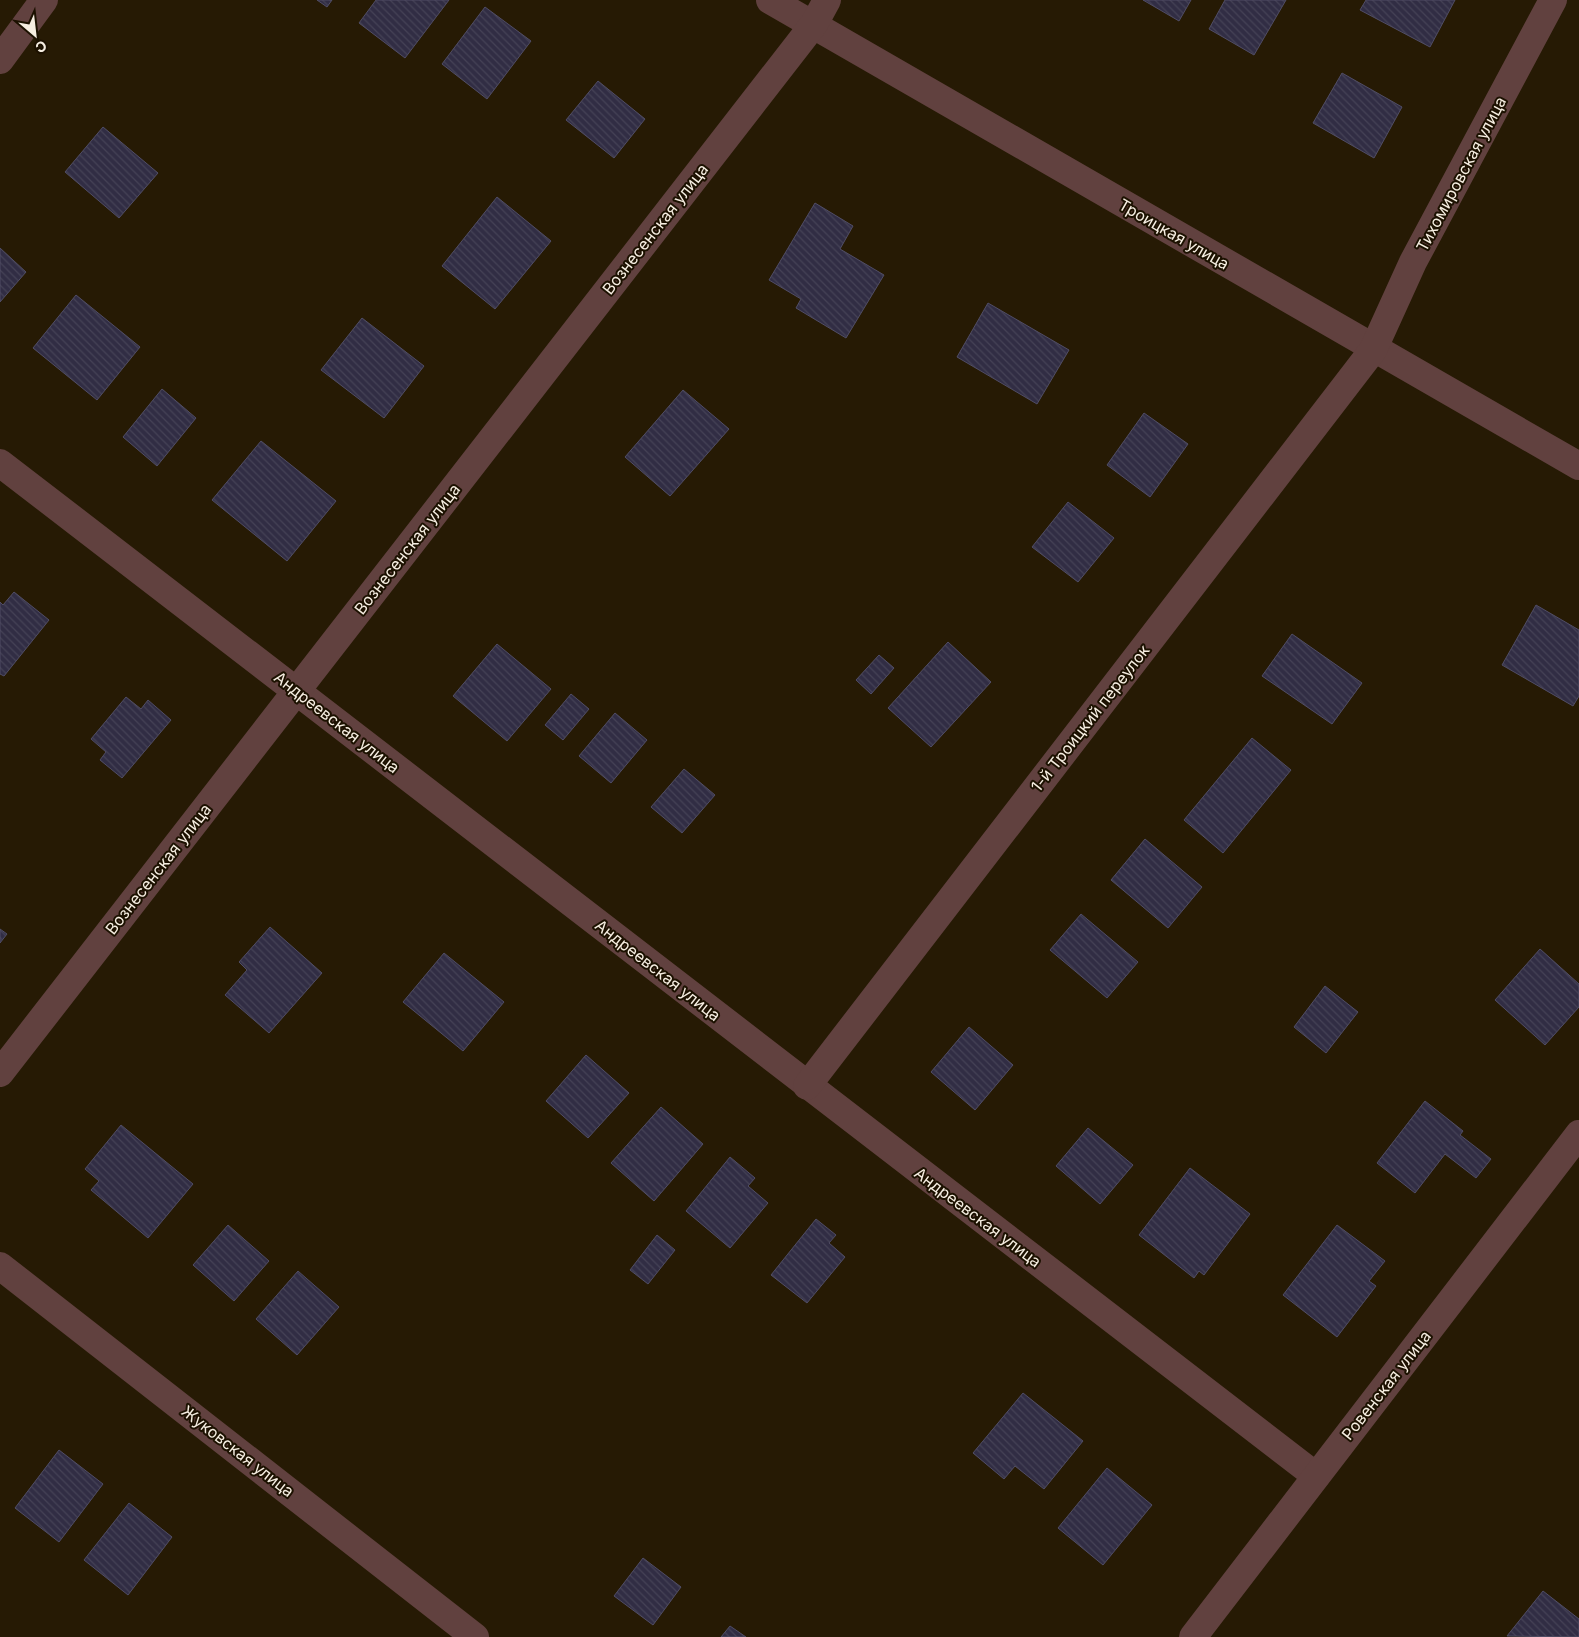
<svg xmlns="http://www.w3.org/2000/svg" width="1579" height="1637" font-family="Inter,sans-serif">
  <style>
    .building { fill: url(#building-back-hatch); stroke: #504d65 }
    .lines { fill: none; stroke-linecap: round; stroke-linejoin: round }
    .minor { stroke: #61413f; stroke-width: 28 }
    .labels { text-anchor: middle; stroke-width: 4; stroke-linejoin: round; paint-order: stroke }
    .street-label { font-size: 16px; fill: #f6eee1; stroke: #1c1100 }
  </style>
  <defs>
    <pattern id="building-back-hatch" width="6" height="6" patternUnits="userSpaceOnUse" patternTransform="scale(1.25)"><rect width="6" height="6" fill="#312d44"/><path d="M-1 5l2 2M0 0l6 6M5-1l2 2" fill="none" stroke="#454256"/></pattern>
  </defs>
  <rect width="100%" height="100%" fill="#261a04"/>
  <g class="building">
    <polygon points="317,0 332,0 327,7"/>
    <polygon points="376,0 449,0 405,58 359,23"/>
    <polygon points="1143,0 1191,0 1179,21"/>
    <polygon points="1225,0 1286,0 1254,55 1209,29"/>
    <polygon points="1366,0 1455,0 1430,47 1360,10"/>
    <polygon points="485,7 531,41 487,99 442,64"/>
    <polygon points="1342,73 1402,107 1374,158 1313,123"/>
    <polygon points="598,81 645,119 614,158 566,120"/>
    <polygon points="103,127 158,173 119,218 65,172"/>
    <polygon points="497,197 551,241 495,309 442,266"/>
    <polygon points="815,203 853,226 840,249 884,275 846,338 796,308 801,299 769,280"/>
    <polygon points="0,248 26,272 0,302"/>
    <polygon points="76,295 140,347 97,400 33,348"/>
    <polygon points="988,303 1069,350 1037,404 957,357"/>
    <polygon points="362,318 424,366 384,418 321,370"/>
    <polygon points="162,389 196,418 157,466 123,437"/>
    <polygon points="683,390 729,429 670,496 625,457"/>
    <polygon points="1144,413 1188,444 1150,497 1107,465"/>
    <polygon points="261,441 336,501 287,561 212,500"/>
    <polygon points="1068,502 1114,538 1078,582 1032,547"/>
    <polygon points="14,592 49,620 4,676 0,674 0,602 3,605"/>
    <polygon points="1536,605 1579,630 1579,696 1573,706 1502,665"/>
    <polygon points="1292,634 1362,683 1332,724 1262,676"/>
    <polygon points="948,642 991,682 931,747 888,708"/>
    <polygon points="497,644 551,689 507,741 453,696"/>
    <polygon points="879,655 894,668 871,694 856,680"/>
    <polygon points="571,694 589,709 563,740 545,725"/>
    <polygon points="126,697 141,709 148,700 171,720 122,778 100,760 106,752 91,739"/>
    <polygon points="615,713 647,740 611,783 579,756"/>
    <polygon points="1252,738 1291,770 1223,853 1184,820"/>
    <polygon points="684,769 715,795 682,833 651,807"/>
    <polygon points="1145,839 1202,887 1168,928 1111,880"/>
    <polygon points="1081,914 1138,962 1107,998 1050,950"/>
    <polygon points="270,927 322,973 269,1033 225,995 247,970 239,962"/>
    <polygon points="0,929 7,934 0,943"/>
    <polygon points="1540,949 1579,984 1579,1007 1545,1045 1495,1000"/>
    <polygon points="444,953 504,1002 463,1051 403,1002"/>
    <polygon points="1325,986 1358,1012 1326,1053 1294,1027"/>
    <polygon points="969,1027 1013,1065 975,1110 931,1072"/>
    <polygon points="586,1055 629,1093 588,1138 546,1101"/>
    <polygon points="1425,1101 1463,1131 1460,1135 1491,1159 1476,1178 1445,1154 1415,1193 1377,1163"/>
    <polygon points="661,1107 703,1144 654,1201 611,1163"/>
    <polygon points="121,1125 193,1184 148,1238 91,1190 99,1181 85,1169"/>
    <polygon points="1088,1128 1133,1165 1100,1204 1056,1166"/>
    <polygon points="730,1157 755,1178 748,1186 768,1203 730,1248 686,1211"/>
    <polygon points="1190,1168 1250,1214 1204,1275 1199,1271 1194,1278 1139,1235"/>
    <polygon points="816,1219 836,1235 829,1243 845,1257 807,1303 771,1275"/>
    <polygon points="228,1225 269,1261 234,1301 193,1265"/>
    <polygon points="1337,1225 1385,1261 1369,1281 1376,1286 1337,1337 1283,1295"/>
    <polygon points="657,1235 675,1250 648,1284 630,1270"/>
    <polygon points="298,1271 339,1307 297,1355 256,1319"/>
    <polygon points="1023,1393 1083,1441 1044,1489 1015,1466 1004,1479 973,1453"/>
    <polygon points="59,1450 103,1484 59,1542 15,1508"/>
    <polygon points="1107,1468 1152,1505 1103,1565 1058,1528"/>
    <polygon points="129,1503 172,1537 128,1595 84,1560"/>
    <polygon points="643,1558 681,1587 653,1625 614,1596"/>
    <polygon points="1543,1591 1579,1619 1579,1637 1507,1636"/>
    <polygon points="730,1626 746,1637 721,1637"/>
  </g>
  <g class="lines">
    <g class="minor">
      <polyline points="770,0 1579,466"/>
      <polyline points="0,60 44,0"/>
      <polyline points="0,463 1316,1476"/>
      <polyline points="0,1073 814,24 827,0"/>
      <polyline points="807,1086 1373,350 1413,262 1553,0"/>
      <polyline points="0,1266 475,1637"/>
      <polyline points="1193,1637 1579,1134"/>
    </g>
  </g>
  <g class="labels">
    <g class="street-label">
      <text transform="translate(1461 174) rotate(-62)" y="6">Тихомировская улица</text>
      <text transform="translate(655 229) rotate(-52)" y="6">Вознесенская улица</text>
      <text transform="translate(1174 234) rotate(30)" y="6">Троицкая улица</text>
      <text transform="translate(407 549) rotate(-52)" y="6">Вознесенская улица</text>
      <text transform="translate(1090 718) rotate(-52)" y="6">1-й Троицкий переулок</text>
      <text transform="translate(337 722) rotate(38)" y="6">Андреевская улица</text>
      <text transform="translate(158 869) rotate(-52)" y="6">Вознесенская улица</text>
      <text transform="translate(658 970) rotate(38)" y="6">Андреевская улица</text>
      <text transform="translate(978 1217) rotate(37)" y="6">Андреевская улица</text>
      <text transform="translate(1386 1385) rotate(-52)" y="6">Ровенская улица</text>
      <text transform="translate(238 1451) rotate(38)" y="6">Жуковская улица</text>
    </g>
  </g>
  <g transform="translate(35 35) rotate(152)" stroke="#1c1100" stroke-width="4" paint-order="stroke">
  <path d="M0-4L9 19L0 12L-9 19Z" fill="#f6eee1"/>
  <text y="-8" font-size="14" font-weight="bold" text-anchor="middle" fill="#f6eee1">С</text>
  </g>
</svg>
